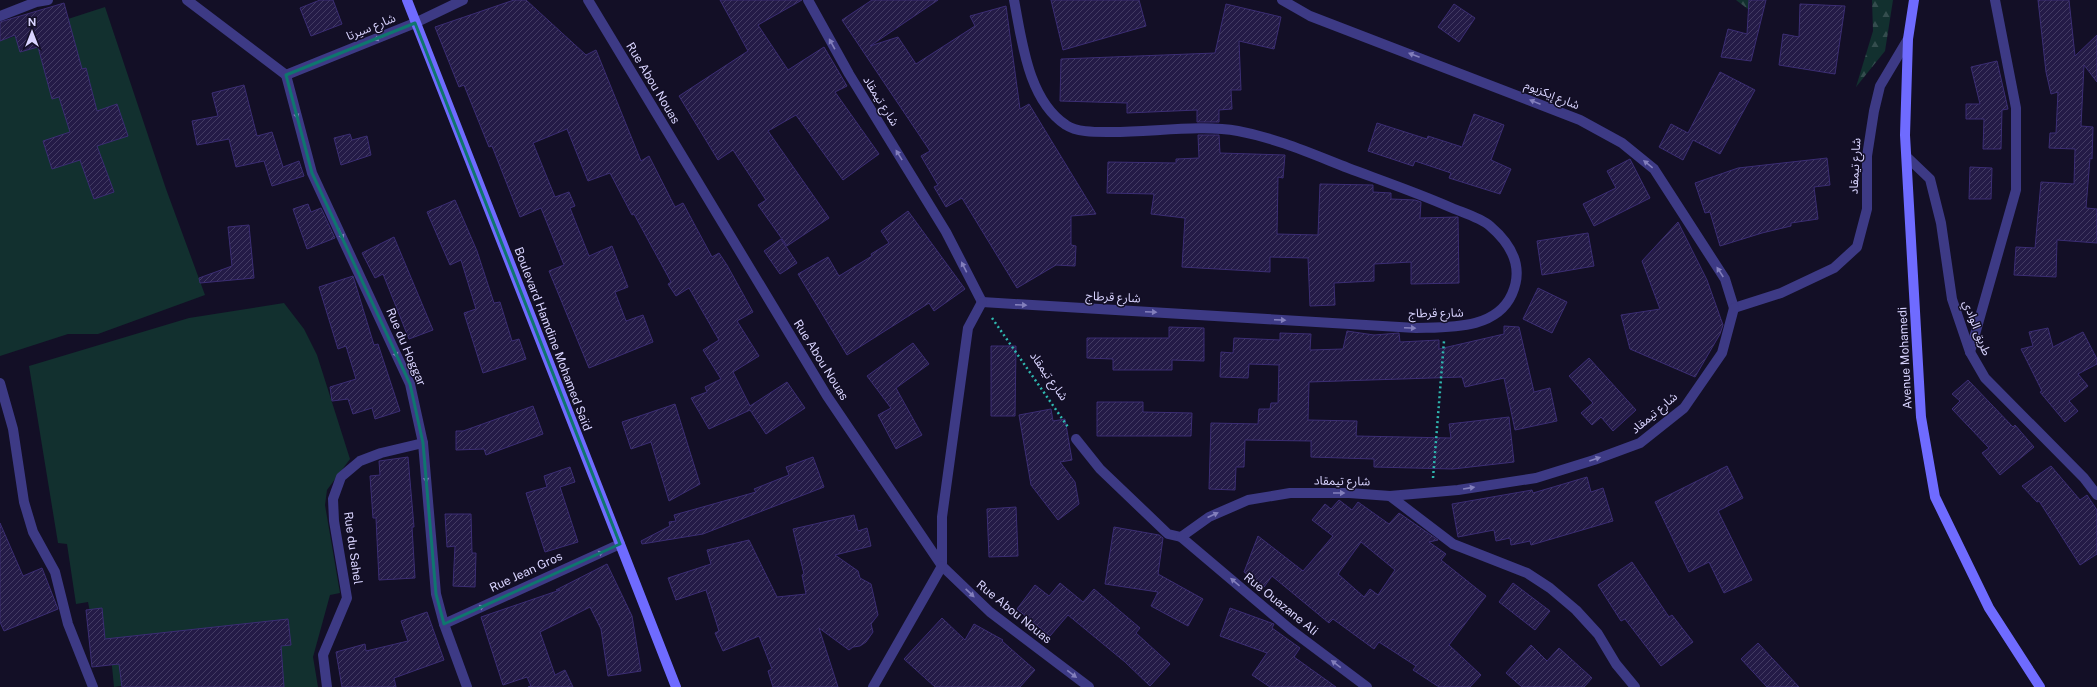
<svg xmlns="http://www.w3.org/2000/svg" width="2097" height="687" font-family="'Public Sans','Noto Sans Arabic',sans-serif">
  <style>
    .forest { fill: url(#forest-firs) }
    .pitch { fill: #12302f }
    .building { fill: url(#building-hatch); stroke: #3b2d73; fill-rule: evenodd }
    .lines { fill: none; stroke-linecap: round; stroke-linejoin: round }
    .path { stroke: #2fb8b0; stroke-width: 2.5; stroke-dasharray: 2 3; stroke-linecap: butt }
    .street { stroke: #3d3a85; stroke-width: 10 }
    .secondary { stroke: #6f6bff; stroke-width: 10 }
    .oneway { fill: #837fbc }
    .marked { fill: none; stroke: #0f766e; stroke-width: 3; stroke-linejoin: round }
    .labels { text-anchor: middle; stroke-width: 3; stroke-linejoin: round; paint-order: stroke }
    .street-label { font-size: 12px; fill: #d9d4ff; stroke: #130f26 }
  </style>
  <defs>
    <pattern id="forest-firs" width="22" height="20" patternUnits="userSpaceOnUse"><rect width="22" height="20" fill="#12302f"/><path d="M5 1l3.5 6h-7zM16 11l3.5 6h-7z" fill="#344d4e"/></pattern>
    <pattern id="building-hatch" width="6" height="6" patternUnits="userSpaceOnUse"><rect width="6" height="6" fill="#241b47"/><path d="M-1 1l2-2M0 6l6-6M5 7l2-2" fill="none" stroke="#433b63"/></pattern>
  </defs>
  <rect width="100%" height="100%" fill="#130f26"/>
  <g class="forest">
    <polygon points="1736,0 1758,0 1753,13"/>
    <polygon points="1872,0 1893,0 1885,51 1856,87 1873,31"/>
  </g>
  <g class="pitch">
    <polygon points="105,7 166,189 205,295 98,334 68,334 0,356 0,41"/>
    <polygon points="284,303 304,329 317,355 350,459 327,490 325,505 340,593 330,595 313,657 318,687 135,687 134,684 114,687 111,656 99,658 88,602 76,604 67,544 58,543 29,366 189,318"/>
  </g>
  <g class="building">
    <polygon points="320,0 333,0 342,24 311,36 300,8"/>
    <polygon points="514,0 526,0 586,55 596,50 641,161 649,156 675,207 683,203 712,257 719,253 727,265 753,312 737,321 759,356 733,372 750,406 787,382 805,408 766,434 750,410 709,429 691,398 707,392 705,387 721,379 703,350 719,340 689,288 676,296 668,284 671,282 634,214 632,215 610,173 588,181 567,129 533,143 555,197 569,192 575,206 570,208 589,256 612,246 628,287 615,292 626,321 643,315 653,342 589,368 549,271 564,265 541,208 520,217 492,146 489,147 464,85 459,87 435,27"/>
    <polygon points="720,0 802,0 758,25 788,70 824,47 847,86 835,92 879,154 843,180 796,115 768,131 829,218 787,246 758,205 766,200 733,150 718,160 679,96 748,51"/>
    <polygon points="872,0 938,0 870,46 898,37 916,64 975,26 970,16 1006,6 1020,109 1029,104 1096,214 1071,216 1071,245 1076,246 1075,266 1056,265 1017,288 962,198 946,207 934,187 938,185 921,156 930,151 842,20"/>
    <polygon points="1051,0 1139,0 1146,26 1063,50"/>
    <polygon points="1749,0 1766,0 1751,61 1721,57 1728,29 1747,34"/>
    <polygon points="2038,0 2069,0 2075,56 2097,35 2097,82 2084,65 2081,126 2093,127 2092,159 2090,158 2086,208 2097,209 2097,243 2057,240 2056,277 2014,275 2016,247 2035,248 2041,182 2074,184 2075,149 2049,148 2050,133 2056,133 2058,92 2051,94 2046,72"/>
    <polygon points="64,3 82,69 86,68 97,111 117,104 128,136 97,146 114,192 94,199 80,160 52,169 43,141 70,132 59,97 52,99 38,47 20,52 15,35 0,41 0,22"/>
    <polygon points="1226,4 1281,17 1274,49 1239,41 1241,90 1231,90 1232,109 1219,110 1219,122 1197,122 1197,110 1127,113 1127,103 1060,101 1061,59 1215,53"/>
    <polygon points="1454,4 1475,18 1459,42 1438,27"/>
    <polygon points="1800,4 1845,6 1835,74 1779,65 1783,34 1799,37"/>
    <polygon points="1997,61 2008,109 2002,110 2001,149 1983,149 1984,119 1966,119 1966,104 1980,104 1971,67"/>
    <polygon points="1720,72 1755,90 1720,154 1693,140 1683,160 1659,147 1671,124 1688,133"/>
    <polygon points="244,85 257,136 272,132 283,167 299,161 304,176 272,186 264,161 236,167 229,139 197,145 192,121 218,116 212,93"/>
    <polygon points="1474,114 1504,125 1491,160 1511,169 1500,194 1449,178 1451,173 1415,161 1413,166 1368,151 1377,123 1427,139 1428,136 1462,147"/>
    <polygon points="350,134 352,140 367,136 371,155 341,165 334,138"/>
    <polygon points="1198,135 1219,135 1220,153 1285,155 1283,178 1278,177 1277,234 1318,235 1320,184 1373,185 1373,192 1391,193 1391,199 1415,200 1421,202 1420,218 1458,217 1459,283 1411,284 1411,262 1374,264 1374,281 1334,283 1335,305 1310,306 1308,258 1270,257 1270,272 1182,267 1185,218 1151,214 1154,194 1107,193 1108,162 1176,163 1176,159 1199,158"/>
    <polygon points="1827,158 1830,185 1814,187 1818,219 1791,223 1791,226 1762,233 1720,246 1710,212 1705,213 1695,183 1738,168"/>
    <polygon points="1630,159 1650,198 1594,226 1583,204 1616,188 1607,171"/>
    <polygon points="1970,167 1992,168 1991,199 1969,199"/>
    <polygon points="455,200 477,251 494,303 500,302 512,341 519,339 526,359 483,373 464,313 476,309 461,260 450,265 427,212"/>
    <polygon points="308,204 311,212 321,208 335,238 307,249 293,209"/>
    <polygon points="908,211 965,289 934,311 929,303 847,355 798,274 828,257 839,276 872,256 871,254 889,243 881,231"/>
    <polygon points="1678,222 1707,280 1723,325 1720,334 1695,377 1630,349 1621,315 1660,309 1642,261"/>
    <polygon points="249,225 254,278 200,283 199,278 232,266 228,227"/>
    <polygon points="1588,233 1594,266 1542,275 1537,241"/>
    <polygon points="394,237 433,330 409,339 383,274 375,278 362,253"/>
    <polygon points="781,239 797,263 780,274 764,251"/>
    <polygon points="353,276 374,345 378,344 400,411 375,419 372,408 353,414 348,399 332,401 330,387 356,379 346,346 338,349 319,287"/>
    <polygon points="1538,288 1567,302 1552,333 1523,319"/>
    <polygon points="1504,326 1519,327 1534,392 1550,388 1557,421 1515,430 1504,378 1465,387 1462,377 1309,382 1308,420 1357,421 1356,436 1451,438 1449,424 1509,417 1514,462 1453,469 1374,467 1374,459 1311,457 1311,441 1245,440 1244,467 1236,467 1235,490 1209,489 1211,423 1258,424 1259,409 1270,409 1271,403 1278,403 1279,365 1249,364 1248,378 1220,377 1221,352 1233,353 1234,338 1280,340 1280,333 1311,334 1310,350 1343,349 1347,331 1374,335 1399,333 1400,342 1439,340 1439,349 1504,334"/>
    <polygon points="1169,327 1204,328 1204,361 1172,360 1172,370 1113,370 1113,359 1087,358 1087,338 1169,338"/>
    <polygon points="2048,328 2053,347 2083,332 2097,359 2097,364 2078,374 2088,386 2069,401 2078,411 2065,422 2040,392 2042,391 2021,349 2033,346 2029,332"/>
    <polygon points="913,343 929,364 896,388 922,435 896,449 878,415 891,408 867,376"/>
    <polygon points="991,346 1016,346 1015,416 991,416"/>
    <polygon points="1589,358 1636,410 1613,431 1601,417 1592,425 1581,413 1593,403 1569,376"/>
    <polygon points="1968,380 2013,427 2015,425 2034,447 2000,475 1982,453 1989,448 1952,409 1960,401 1952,394"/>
    <polygon points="1097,402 1143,402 1143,412 1192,413 1191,436 1097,436"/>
    <polygon points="675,404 700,484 669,501 651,442 631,449 622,422"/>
    <polygon points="533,406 543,434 486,455 484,449 456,450 456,431 463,431"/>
    <polygon points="1051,409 1053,421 1065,419 1072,460 1060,462 1075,482 1079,504 1058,520 1031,485 1019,415"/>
    <polygon points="408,457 414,527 412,527 415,578 379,580 376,518 373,518 370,476 380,475 379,461"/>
    <polygon points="813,457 824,487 703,534 642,544 641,541 670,526 669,522 676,521 674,515 756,492 754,489 789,475 786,467"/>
    <polygon points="1727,466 1743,498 1718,511 1752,580 1724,593 1709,562 1689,572 1655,502"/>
    <polygon points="2051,466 2080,500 2087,495 2097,510 2097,554 2080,565 2039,501 2037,502 2022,486"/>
    <polygon points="570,467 575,482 560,487 578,542 545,552 526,493 547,487 544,476"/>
    <polygon points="1587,477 1591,492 1603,488 1613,521 1531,545 1530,541 1511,545 1510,538 1496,541 1494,530 1458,537 1452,504 1532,490 1533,493"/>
    <path d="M1339,500L1352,510L1358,502L1389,524L1399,513L1438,540L1429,542L1446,554L1441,560L1486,596L1449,645L1481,675L1470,687H1439L1413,670L1416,666L1379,642L1374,649L1333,619L1329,623L1272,576L1264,587L1244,572L1258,536L1303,571L1333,536L1312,520L1325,504L1331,509ZM1361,542L1395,570L1378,595L1370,589L1364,597L1338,574Z"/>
    <polygon points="1016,507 1018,556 989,557 987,509"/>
    <polygon points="445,514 471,514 472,553 476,553 475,587 453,586 455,546 447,547"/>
    <polygon points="854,515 858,531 867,528 871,546 835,555 858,571 860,578 871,584 878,615 871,624 873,632 866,642 860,646 853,647 849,650 819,628 838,687 773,687 768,671 772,669 759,636 723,651 715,633 719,631 706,590 676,600 668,578 711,564 707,550 749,540 777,597 806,594 802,575 804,574 793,529"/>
    <polygon points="0,523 23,576 42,568 58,609 4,631 0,622"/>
    <polygon points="1114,527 1159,535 1163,538 1158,574 1203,599 1188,626 1151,606 1158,592 1105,584"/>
    <polygon points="1632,562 1669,617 1672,615 1693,642 1661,666 1625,619 1621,621 1598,585"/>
    <polygon points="607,564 632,616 641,671 608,676 601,629 590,607 540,632 555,675 565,670 573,687 528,687 531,686 527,677 503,685 481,617 560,590 556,590"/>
    <polygon points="1060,583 1083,602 1094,589 1140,628 1136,633 1170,664 1150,686 1125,662 1068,615 1050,636 1017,609 1035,585 1049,596"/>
    <polygon points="1513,583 1550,611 1535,630 1499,602"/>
    <polygon points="102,608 105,639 288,619 291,645 281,646 284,687 122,687 119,664 92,667 86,610"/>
    <polygon points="1230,608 1274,624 1272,628 1300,648 1294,657 1336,687 1270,687 1252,675 1267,653 1220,636"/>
    <polygon points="427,612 444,660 394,678 396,687 342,687 336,652 365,644 366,651 408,641 401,621"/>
    <polygon points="942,618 965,640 974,624 1003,640 1002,641 1035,670 1020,687 935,687 904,659"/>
    <polygon points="1758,643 1799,687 1767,687 1741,659"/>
    <polygon points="1531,645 1547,661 1559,648 1592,678 1584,687 1522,687 1506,673"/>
  </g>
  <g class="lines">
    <g class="path">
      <polyline points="992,318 1068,427"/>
      <polyline points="1433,478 1444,341"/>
    </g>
    <g class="street">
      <polyline points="187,0 286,75"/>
      <polyline points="588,0 827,396 942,566 990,612 1089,687"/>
      <polyline points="808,0 849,74 946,232 982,302"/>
      <polyline points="1282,0 1310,16 1580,120 1622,143 1654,169 1725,279 1734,308"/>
      <polyline points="0,16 36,2 48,0"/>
      <polyline points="286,75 312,173 410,384 423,443 436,594 444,624 467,687"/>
      <polyline points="286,75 415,23 463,0"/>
      <polyline points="1908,158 1930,179 1941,223 1952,299 1970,352 1985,378 2084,478 2097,495"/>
      <path d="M982,302L1416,328C1449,327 1496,330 1512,294C1524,267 1511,244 1490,226C1481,218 1464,213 1452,208C1418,193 1383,181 1348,168C1312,154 1276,138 1238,131C1200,124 1147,133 1107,132C1094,132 1076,132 1066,125C1028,100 1022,41 1014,0"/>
      <polyline points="1734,308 1781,293 1834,268 1857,247 1867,209 1867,156 1874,111 1880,86 1908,39"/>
      <polyline points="1970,352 2016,190 2016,108 1995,0"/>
      <polyline points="0,383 13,429 24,502 33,532 55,572 68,624 93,687"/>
      <polyline points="1076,439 1100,469 1168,534 1181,537 1291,630 1367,687"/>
      <polyline points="1390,496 1453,544 1527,573 1550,588 1576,610 1598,634 1616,664 1635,687"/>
      <polyline points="1181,537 1209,517 1248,500 1290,493 1349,493 1390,496 1458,490 1536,478 1594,460 1640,443 1684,408 1722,353 1734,308"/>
      <polyline points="942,565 942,517 968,328 982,302"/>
      <polyline points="444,624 620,544"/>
      <polyline points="327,687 323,655 347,598 334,521 333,499 341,477 360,461 381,453 423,443"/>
      <polyline points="873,687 942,566"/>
    </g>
    <g class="secondary">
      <polyline points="407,0 676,687"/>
      <polyline points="1914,0 1908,39 1905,135 1921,417 1935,497 1989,608 2040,687"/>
    </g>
  </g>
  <defs><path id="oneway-solid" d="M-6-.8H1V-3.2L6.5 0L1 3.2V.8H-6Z"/></defs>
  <g class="oneway">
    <use href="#oneway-solid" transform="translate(379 38) rotate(158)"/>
    <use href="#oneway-solid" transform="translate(832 44) rotate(-119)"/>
    <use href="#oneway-solid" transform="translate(1414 55) rotate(-159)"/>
    <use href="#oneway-solid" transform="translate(1535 102) rotate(-158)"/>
    <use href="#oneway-solid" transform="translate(296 113) rotate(75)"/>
    <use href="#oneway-solid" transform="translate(899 155) rotate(-122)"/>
    <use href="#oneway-solid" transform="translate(1648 164) rotate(-141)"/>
    <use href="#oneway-solid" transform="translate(341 234) rotate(65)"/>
    <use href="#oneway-solid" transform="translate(964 267) rotate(-117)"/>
    <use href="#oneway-solid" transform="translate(1720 272) rotate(-123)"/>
    <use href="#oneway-solid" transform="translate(1021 305) rotate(3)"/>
    <use href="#oneway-solid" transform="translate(1151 312) rotate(3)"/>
    <use href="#oneway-solid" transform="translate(1280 320) rotate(3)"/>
    <use href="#oneway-solid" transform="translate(1410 328) rotate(3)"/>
    <use href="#oneway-solid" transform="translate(395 352) rotate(65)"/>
    <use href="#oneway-solid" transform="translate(1595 459) rotate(-19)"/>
    <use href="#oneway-solid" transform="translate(426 477) rotate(85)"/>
    <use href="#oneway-solid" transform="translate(1469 488) rotate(-9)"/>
    <use href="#oneway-solid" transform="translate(1339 493)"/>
    <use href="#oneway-solid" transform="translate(1213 515) rotate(-25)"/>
    <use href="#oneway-solid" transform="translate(598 554) rotate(-25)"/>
    <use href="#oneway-solid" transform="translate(1235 582) rotate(-140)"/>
    <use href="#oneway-solid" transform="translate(970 593) rotate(43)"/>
    <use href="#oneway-solid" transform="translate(479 608) rotate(-25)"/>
    <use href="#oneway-solid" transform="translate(1336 664) rotate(-143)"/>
    <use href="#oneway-solid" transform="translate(1072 674) rotate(37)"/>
  </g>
  <path class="marked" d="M415,23L620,544L444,624L436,594L423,443L410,384L312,173L286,75Z"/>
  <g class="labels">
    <g class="street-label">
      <text transform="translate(371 27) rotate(-22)" y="4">شارع سيرتا</text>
      <text transform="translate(653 83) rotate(59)" y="4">Rue Abou Nouas</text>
      <text transform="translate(1552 95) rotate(22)" y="4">شارع إيكزيوم</text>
      <text transform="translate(881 101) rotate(58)" y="4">شارع تيمقاد</text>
      <text transform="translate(1855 166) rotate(-87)" y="4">شارع تيمقاد</text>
      <text transform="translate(1113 297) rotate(3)" y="4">شارع قرطاج</text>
      <text transform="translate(1436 313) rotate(-1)" y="4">شارع قرطاج</text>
      <text transform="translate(1977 328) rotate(69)" y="4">طريق الوادي</text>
      <text transform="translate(553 339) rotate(69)" y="4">Boulevard Hamdine Mohamed Saïd</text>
      <text transform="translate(406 347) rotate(67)" y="4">Rue du Hoggar</text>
      <text transform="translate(1905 358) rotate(-93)" y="4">Avenue Mohamedi</text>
      <text transform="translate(821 360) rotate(58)" y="4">Rue Abou Nouas</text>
      <text transform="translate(1049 376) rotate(55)" y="4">شارع تيمقاد</text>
      <text transform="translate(1654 413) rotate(-40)" y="4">شارع تيمقاد</text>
      <text transform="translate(1342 481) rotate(1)" y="4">شارع تيمقاد</text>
      <text transform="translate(353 548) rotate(82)" y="4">Rue du Sahel</text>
      <text transform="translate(526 572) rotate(-25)" y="4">Rue Jean Gros</text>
      <text transform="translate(1281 604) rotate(39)" y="4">Rue Ouazane Ali</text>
      <text transform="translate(1014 612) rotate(39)" y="4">Rue Abou Nouas</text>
    </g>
  </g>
  <g transform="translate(32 32)" stroke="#130f26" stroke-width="3" paint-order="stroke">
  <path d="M0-3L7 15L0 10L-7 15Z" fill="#d9d4ff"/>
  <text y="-6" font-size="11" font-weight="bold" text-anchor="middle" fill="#d9d4ff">N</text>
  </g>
</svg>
